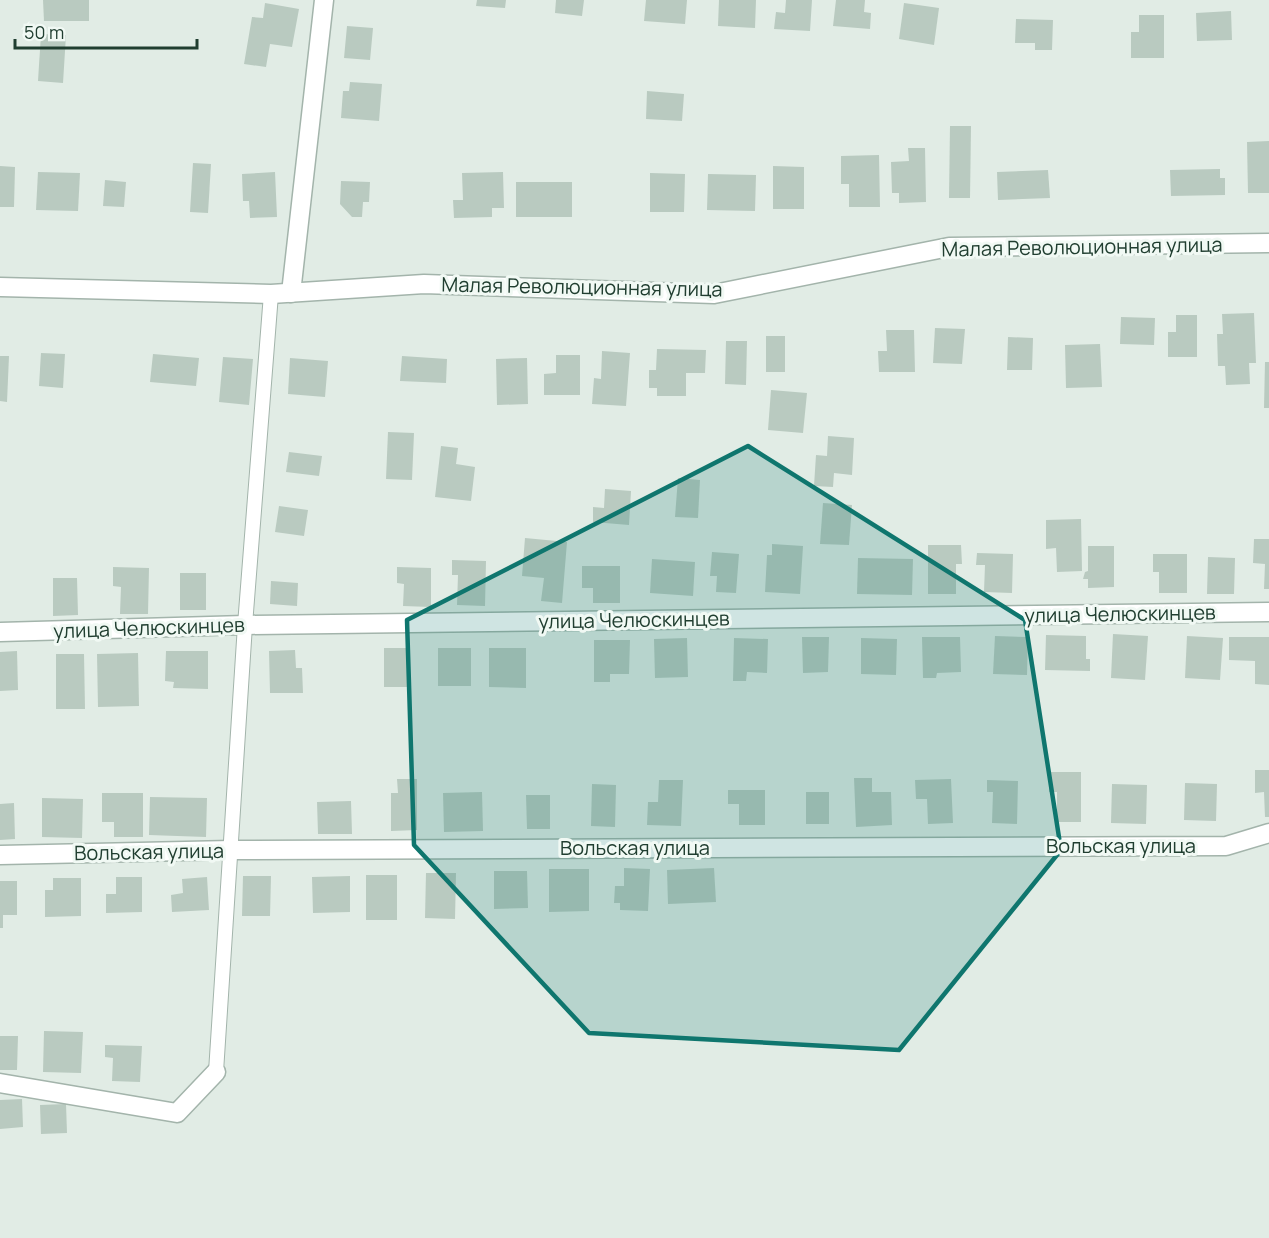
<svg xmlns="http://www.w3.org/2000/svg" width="1269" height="1238" font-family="Manrope,sans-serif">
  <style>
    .building { fill: #b9cac0 }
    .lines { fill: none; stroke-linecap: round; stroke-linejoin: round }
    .lane-casing { stroke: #a3b4ab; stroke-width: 16 }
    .street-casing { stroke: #a3b4ab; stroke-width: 21 }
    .lane { stroke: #fff; stroke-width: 14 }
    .street { stroke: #fff; stroke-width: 18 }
    .marked { fill: #0f766e; fill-opacity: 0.2; stroke: #0f766e; stroke-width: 4.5; stroke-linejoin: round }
    .labels { text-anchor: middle; stroke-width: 6; stroke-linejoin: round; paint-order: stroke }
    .street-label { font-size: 20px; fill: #203e30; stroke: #f1f9f4 }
  </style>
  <rect width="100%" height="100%" fill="#e1ece5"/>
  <g class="building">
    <polygon points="43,0 89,0 89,21 44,21"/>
    <polygon points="477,0 506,0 505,8 476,6"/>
    <polygon points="556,0 584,0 582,16 555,13"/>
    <polygon points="646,0 687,0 685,24 644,21"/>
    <polygon points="719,0 756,0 755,28 718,26"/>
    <polygon points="786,0 812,0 810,31 774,29 776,12 785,13"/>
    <polygon points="836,0 865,0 864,12 871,13 870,29 833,26"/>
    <polygon points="265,3 299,9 292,47 270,44 266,67 244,64 252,17 263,18"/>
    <polygon points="904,3 939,8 934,45 899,39"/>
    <polygon points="1231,11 1232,40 1197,41 1196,13"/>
    <polygon points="1139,15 1164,15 1164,58 1131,58 1131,32 1139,32"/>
    <polygon points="1016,19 1053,20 1052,50 1035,50 1035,43 1015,43"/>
    <polygon points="347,26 373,28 370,60 344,58"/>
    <polygon points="41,34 66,35 63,83 38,81"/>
    <polygon points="350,82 382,84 379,121 341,118 343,91 349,91"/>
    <polygon points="647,91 684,94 682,121 646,119"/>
    <polygon points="950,126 971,126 970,198 949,198"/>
    <polygon points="1269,141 1269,193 1248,193 1247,142"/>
    <polygon points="908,148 925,148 926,202 899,203 899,193 892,193 891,162 909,161"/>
    <polygon points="879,155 880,207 849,207 849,184 841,184 841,156"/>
    <polygon points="193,163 211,164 208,213 190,212"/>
    <polygon points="0,166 15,167 14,207 0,207"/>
    <polygon points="773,166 804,167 804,209 773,209"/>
    <polygon points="1220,169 1220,178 1225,178 1225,195 1171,196 1170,170"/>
    <polygon points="1048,170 1050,198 998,200 997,172"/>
    <polygon points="38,172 80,173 78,211 36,210"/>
    <polygon points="275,172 277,217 250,218 249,201 243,201 242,174"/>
    <polygon points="503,172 504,208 492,208 492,217 454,218 453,200 463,200 462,173"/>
    <polygon points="650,173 685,174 684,212 650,212"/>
    <polygon points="708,174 756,175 755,211 707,210"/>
    <polygon points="105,180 126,182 124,207 103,206"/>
    <polygon points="341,181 370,182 369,202 363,202 362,217 352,217 340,204"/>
    <rect x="516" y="182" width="56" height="35"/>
    <polygon points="1254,313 1256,363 1249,363 1250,384 1226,385 1225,366 1218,366 1217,334 1223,334 1222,314"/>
    <polygon points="1176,315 1197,315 1197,357 1168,357 1168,332 1176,332"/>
    <polygon points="1121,317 1155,318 1154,345 1120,344"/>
    <polygon points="935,328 965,329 962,364 933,363"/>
    <polygon points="886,330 914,330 915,372 879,372 878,351 887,351"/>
    <rect x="766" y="336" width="19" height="36"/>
    <polygon points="1008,337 1033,338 1032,370 1007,370"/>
    <polygon points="726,341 747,341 746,385 725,384"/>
    <polygon points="1100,344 1102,387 1066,388 1065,345"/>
    <polygon points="657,349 706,350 705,373 686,373 686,396 657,396 657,388 649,388 649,370 656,370"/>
    <polygon points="602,351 630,353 626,406 592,404 594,378 601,379"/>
    <polygon points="41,353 65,354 63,388 39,386"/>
    <polygon points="153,354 199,358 196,386 150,382"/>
    <polygon points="556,355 580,355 580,395 544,395 544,374 556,373"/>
    <polygon points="0,356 9,356 7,402 0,401"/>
    <polygon points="402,356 447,359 446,383 400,381"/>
    <polygon points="223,357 253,359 249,405 219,402"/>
    <polygon points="290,358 328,361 325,397 288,394"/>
    <polygon points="527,358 528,404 497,405 496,359"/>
    <polygon points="1265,362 1269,362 1269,408 1264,408"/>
    <polygon points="771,390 807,393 803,433 768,430"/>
    <polygon points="388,432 414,433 412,480 386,479"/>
    <polygon points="828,436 854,438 852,475 834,473 833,487 814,486 816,455 827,456"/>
    <polygon points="441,446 458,448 456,464 475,467 471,501 435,497"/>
    <polygon points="289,452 322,456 319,476 286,472"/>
    <polygon points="678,478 700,480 698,518 675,517"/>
    <polygon points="605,489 631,491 629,525 593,522 593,507 604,508"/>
    <polygon points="823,503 852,505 849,545 820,544"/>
    <polygon points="279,506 308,510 304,536 275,532"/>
    <polygon points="1081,519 1082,571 1057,572 1056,548 1046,549 1046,520"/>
    <polygon points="525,538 567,542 562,603 541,601 544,578 522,576"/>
    <polygon points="1254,539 1269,539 1269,589 1264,589 1265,564 1253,563"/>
    <polygon points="772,544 803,546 800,594 765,592 767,555 772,555"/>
    <polygon points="928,545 961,545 962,564 956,564 956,594 928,594"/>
    <polygon points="1088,546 1114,546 1114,587 1088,588 1088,579 1083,579 1085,572 1088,571"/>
    <polygon points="712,552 739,554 736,593 716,592 717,576 710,576"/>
    <polygon points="977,553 1013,554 1012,593 984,592 985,565 976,565"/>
    <polygon points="1153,554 1187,554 1187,593 1159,593 1159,572 1153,572"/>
    <polygon points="1208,557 1235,558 1234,594 1207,594"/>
    <polygon points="858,558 913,559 912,595 857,594"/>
    <polygon points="652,559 695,562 693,596 650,593"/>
    <polygon points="452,560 486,561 485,606 457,605 458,575 452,575"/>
    <polygon points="582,566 620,566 620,603 593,603 593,588 582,588"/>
    <polygon points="113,567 149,568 148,614 120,614 121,587 113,586"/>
    <polygon points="397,567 431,568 431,607 403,606 404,584 397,583"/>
    <rect x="180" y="573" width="26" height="37"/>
    <polygon points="53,578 77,578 78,615 53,616"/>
    <polygon points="271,581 298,583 297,606 270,604"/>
    <polygon points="1113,634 1148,636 1145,680 1111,678"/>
    <polygon points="1046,635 1086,636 1086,659 1090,659 1090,671 1045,670"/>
    <polygon points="995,636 1028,637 1027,675 993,674"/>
    <polygon points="1187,636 1223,638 1220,680 1185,678"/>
    <polygon points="802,637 829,637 828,672 803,673"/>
    <polygon points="922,637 960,637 961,672 937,673 936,678 923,678"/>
    <polygon points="1229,637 1269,637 1269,685 1255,684 1255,661 1229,660"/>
    <polygon points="687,638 688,677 655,678 654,639"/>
    <polygon points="734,638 768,639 767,673 747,672 746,681 733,681"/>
    <polygon points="861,638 897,639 896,675 861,674"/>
    <polygon points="594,640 630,640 629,674 610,674 610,682 594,682"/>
    <rect x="384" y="648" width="25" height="39"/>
    <rect x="438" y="648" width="33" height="38"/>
    <polygon points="489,648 526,648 526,688 489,687"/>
    <polygon points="295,650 296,668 302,668 303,693 270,693 269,651"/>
    <polygon points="17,651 18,690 0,691 0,652"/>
    <polygon points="166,651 208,651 208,689 173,688 174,682 165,681"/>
    <polygon points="138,653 139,706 98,707 97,654"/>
    <polygon points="56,654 84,654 85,709 56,709"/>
    <polygon points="1255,770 1269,770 1269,817 1265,817 1264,792 1255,793"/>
    <polygon points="1049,772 1081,772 1081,822 1057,822 1057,792 1049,792"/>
    <polygon points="854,778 872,778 872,792 891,792 892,825 856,827"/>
    <polygon points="397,779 417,779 417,830 391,831 391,793 398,793"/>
    <polygon points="951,779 953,823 928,824 927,799 916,799 915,780"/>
    <polygon points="659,780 683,780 681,826 647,825 648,802 658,802"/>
    <polygon points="987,780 1018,781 1017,824 992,823 993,792 987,792"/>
    <polygon points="1185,783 1217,784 1216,821 1184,820"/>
    <polygon points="592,784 616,785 615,827 591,826"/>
    <polygon points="1112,784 1147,785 1146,824 1111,823"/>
    <polygon points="728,790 765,790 765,825 739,825 739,804 728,804"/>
    <polygon points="482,792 483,831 444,832 443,793"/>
    <rect x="806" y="792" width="23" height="32"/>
    <polygon points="102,793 143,793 143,837 114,837 114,822 102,822"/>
    <polygon points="526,795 550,795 550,829 527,829"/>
    <polygon points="150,797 207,798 206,837 149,835"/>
    <polygon points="42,798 83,799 82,838 42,837"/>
    <polygon points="351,801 352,834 318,834 317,802"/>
    <polygon points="14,803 15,839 0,840 0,804"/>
    <polygon points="624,868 650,869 648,911 620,910 620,903 614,903 615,886 624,886"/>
    <polygon points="714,868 716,902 668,904 667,870"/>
    <polygon points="549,869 589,869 589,911 549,912"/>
    <polygon points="494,871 527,871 528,908 494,909"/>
    <polygon points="426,873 456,873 455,919 425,918"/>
    <rect x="366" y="875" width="31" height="45"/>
    <polygon points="243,876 271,876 270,916 242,916"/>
    <polygon points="350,876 350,912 313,913 312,877"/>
    <polygon points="116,877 142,877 142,912 106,913 106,894 116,894"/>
    <polygon points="207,877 209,910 172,912 171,895 183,893 182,879"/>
    <polygon points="53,878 81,878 81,916 45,917 45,890 53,890"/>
    <polygon points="0,881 17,881 17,915 3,915 3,928 0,928"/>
    <polygon points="44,1031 83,1032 81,1073 43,1072"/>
    <polygon points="0,1036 18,1036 17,1070 0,1070"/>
    <polygon points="105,1045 142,1046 140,1082 112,1081 113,1058 105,1057"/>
    <polygon points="22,1099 23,1127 0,1129 0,1100"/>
    <polygon points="66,1104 67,1133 41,1134 40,1105"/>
  </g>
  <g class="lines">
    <g class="lane-casing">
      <polyline id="lane" points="216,1072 245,625 271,294"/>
    </g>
    <g class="street-casing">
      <g id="street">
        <polyline points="0,287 271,294 424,284 714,294 949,247 1269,243"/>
        <polyline points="291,293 324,0"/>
        <polyline points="0,632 245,625 1269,612"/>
        <polyline points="0,855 231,850 1226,846 1269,833"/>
        <polyline points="0,1083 177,1113 216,1072"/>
      </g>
    </g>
    <use href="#lane" class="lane"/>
    <use href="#street" class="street"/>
  </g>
  <path class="marked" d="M748,446L1025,620L1061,850L899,1050L589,1033L414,845L407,620Z"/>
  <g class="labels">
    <g class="street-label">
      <text transform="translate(1082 247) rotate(-1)" y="7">Малая Революционная улица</text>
      <text transform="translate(582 287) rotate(1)" y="7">Малая Революционная улица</text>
      <text transform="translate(1120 614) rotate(-1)" y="7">улица Челюскинцев</text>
      <text transform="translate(634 620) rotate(-1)" y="7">улица Челюскинцев</text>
      <text transform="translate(149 628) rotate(-2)" y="7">улица Челюскинцев</text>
      <text x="1121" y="853">Вольская улица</text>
      <text x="635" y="855">Вольская улица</text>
      <text transform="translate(149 852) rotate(-1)" y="7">Вольская улица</text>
    </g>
  </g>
  <path d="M15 39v9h182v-9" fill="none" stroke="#203e30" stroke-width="3"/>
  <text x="24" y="39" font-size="18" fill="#203e30" stroke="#f1f9f4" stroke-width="4.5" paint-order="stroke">50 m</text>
</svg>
